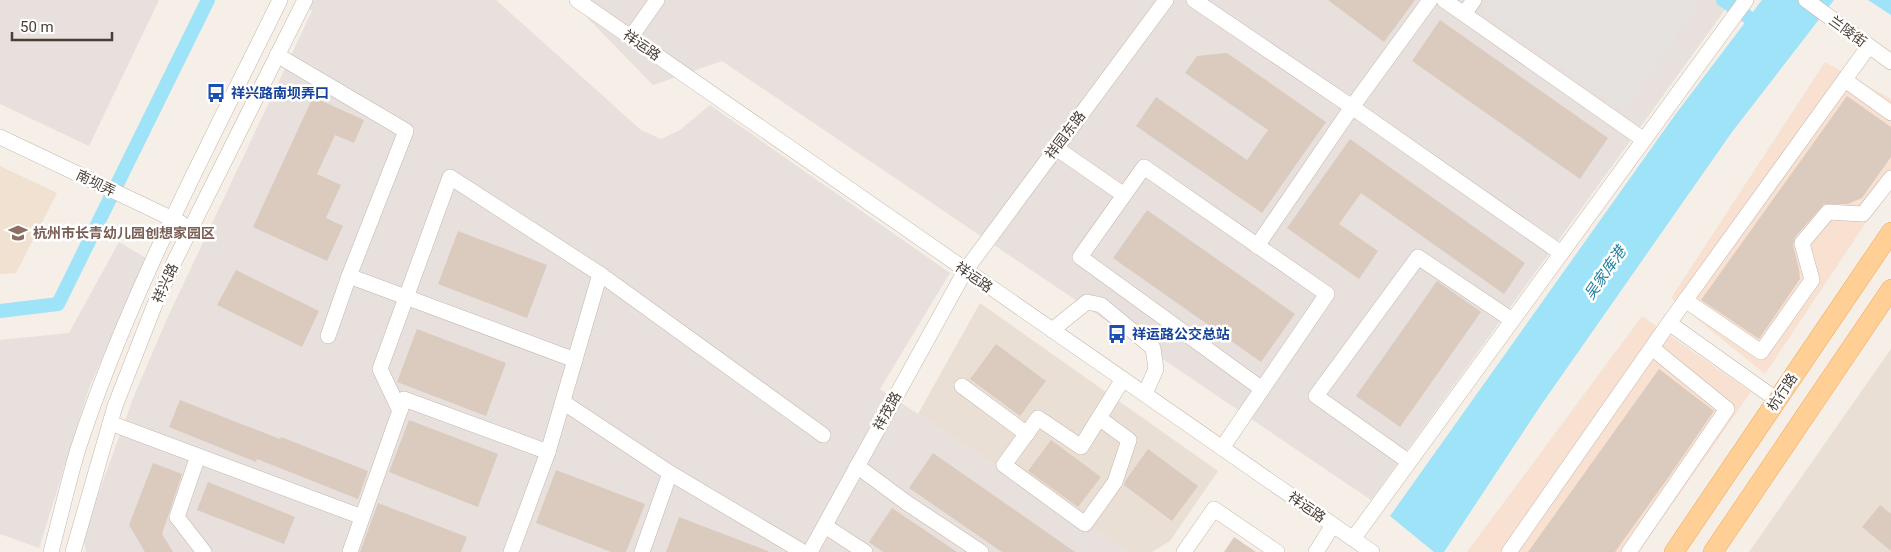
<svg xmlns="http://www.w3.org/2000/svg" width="1891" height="552" font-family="Roboto,'Noto Sans SC',sans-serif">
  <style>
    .residential { fill: #eadfd5 }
    .commercial { fill: #f9e1d1 }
    .industrial { fill: #e7e0dc }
    .education { fill: #f0e1d0 }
    .parking { fill: #e6e2e0 }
    .water { fill: #9ee3f7 }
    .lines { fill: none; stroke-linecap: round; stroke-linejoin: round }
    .canal { stroke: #9ee3f7; stroke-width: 14 }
    .building { fill: #dbcbbe }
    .minor-casing { stroke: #c5b7ac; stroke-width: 16 }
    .major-casing { stroke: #efa95b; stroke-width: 20 }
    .minor { stroke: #fff; stroke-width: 15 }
    .major { stroke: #ffcf96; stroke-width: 19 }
    .labels { text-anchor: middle; stroke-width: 5; stroke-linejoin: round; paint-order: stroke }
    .street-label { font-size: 14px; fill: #493e35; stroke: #fff }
    .transit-label { font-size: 14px; font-weight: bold; fill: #164399; stroke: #fff; text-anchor: start }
    .education-label { font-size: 14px; font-weight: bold; fill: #785e54; stroke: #fff; text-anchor: start }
    .water-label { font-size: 15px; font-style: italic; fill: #1f7f9d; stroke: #fff }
  </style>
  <rect width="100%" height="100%" fill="#f5efe7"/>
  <g class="residential">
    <polygon points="980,303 1218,471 1170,541 1152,552 1127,552 918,414"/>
    <polygon points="1891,349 1891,552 1749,552"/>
  </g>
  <g class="commercial">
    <polygon points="1825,62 1891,99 1891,185 1765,374 1671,298"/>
    <polygon points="1642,316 1751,392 1639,552 1467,552"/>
  </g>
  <g class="industrial">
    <polygon points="0,0 159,0 89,146 0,104"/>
    <polygon points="303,0 496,0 641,130 661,139 680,130 710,105 950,273 880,389 1127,552 86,552 83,536 134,396 166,321 312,11"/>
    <polygon points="570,0 1732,0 1371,500 722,61 653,85"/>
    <polygon points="119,242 146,258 89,388 39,548 0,534 0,340 69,333"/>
  </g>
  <polygon class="education" points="0,166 57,193 16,273 0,274"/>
  <polygon class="parking" points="1492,0 1692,0 1698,4 1624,111 1484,11"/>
  <g class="water">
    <polygon points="1762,0 1834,0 1732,132 1539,408 1444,552 1434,552 1390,516 1675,115"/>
    <polygon points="1868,0 1891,0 1891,15"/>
  </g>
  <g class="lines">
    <g class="canal">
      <polyline points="1723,0 1764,28"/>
      <polyline points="0,311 58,304 208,0"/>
    </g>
  </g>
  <g class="building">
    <polygon points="1328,0 1415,0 1384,42"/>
    <polygon points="1440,20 1608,138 1580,179 1412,61"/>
    <polygon points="1227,53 1326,122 1262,213 1136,126 1156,97 1247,160 1268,130 1185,73 1197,56"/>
    <polygon points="1847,96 1891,127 1891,157 1862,198 1848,204 1824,204 1795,237 1793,245 1799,269 1800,279 1759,339 1701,300"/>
    <polygon points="313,97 364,120 354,143 335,135 317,174 341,185 326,218 343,226 327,261 253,227"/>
    <polygon points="1350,139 1525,263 1504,294 1361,193 1339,224 1378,251 1359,279 1287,228"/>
    <polygon points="1147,210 1295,314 1261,362 1113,258"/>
    <polygon points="458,231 547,265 527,318 438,284"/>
    <polygon points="236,270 319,311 302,347 217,305"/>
    <polygon points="1437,281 1481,312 1400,427 1356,396"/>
    <polygon points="417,329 506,363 486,416 397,382"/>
    <polygon points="996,344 1046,381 1020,416 970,379"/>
    <polygon points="1659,369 1714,411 1670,475 1615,552 1528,552"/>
    <polygon points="180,400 280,439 281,437 368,471 358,499 257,459 256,462 169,427"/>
    <polygon points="409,420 498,454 478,507 389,472"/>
    <polygon points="1051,440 1101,477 1078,507 1028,471"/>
    <polygon points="1148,449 1198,486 1172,521 1124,485 1126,480"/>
    <polygon points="933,453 1075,552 1002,552 909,488"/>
    <polygon points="153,463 182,474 162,534 173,552 145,552 129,525"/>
    <polygon points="556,470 645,504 626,552 611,552 536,523"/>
    <polygon points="208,482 295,517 284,544 197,510"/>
    <polygon points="378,503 467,537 461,552 360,552"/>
    <polygon points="1880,505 1891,514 1891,551 1862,527"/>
    <polygon points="892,508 957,552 883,552 869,542"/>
    <polygon points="679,517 768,551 768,552 666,552"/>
    <polygon points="1234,537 1256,552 1224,552"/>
  </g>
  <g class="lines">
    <g class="minor-casing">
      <g id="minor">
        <polyline points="577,0 1372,552"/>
        <polyline points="1194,0 1352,107 1257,246"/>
        <polyline points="1430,0 1352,107 1561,253"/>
        <polyline points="1444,0 1644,140"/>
        <polyline points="1806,0 1891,62"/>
        <polyline points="1464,14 1474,0"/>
        <polyline points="631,37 657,0"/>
        <polyline points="277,55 406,131 349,276 328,336"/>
        <polyline points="1845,80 1891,113"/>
        <polyline points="0,137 181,223"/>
        <polyline points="1056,148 1124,195"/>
        <polyline points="349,276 575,360"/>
        <polyline points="1685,300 1761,352 1812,280 1802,243 1828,212 1863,214 1891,178"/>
        <polyline points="1669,323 1777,400"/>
        <polyline points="1052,330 1087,302 1101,305 1153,348 1156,369 1145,394"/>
        <polyline points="962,386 1027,434"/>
        <polyline points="563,402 670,473 803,552"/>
        <polyline points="400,411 380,369 450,177 600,274 823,435"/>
        <polyline points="1099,418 1129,440 1115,482 1085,524 1004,465 1038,418 1081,447 1123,379"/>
        <polyline points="110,423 362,517"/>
        <polyline points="1222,448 1327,294 1144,167 1080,257 1262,389"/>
        <polyline points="198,456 177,517 204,552"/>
        <polyline points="1409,462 1316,396 1418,257 1512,320"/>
        <polyline points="857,466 907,503 981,552"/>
        <polyline points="825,526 865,552"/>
        <polyline points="1353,539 1746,0"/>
        <path d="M51,552C60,518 68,483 78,449C129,293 208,147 280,0"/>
        <polyline points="73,552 115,406 155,304 176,258 305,0"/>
        <polyline points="350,552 404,399 548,452"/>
        <polyline points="511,552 548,452 600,274"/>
        <polyline points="642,552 670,473"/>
        <polyline points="810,552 965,271 1166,0"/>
        <polyline points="1184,552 1214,509 1277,552"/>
        <polyline points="1316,552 1333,525"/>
        <polyline points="1509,552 1669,323 1869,46"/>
        <polyline points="1629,552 1727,409 1652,348"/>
      </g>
    </g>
    <g class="major-casing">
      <g id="major">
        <polyline points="1674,552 1891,232"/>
        <polyline points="1713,552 1891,289"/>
      </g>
    </g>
    <use href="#minor" class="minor"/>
    <use href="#major" class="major"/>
  </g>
  <defs>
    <g id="bus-bare" transform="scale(1.5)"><path d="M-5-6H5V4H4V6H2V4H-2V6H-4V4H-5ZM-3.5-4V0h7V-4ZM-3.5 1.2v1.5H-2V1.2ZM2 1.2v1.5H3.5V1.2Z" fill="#1a4fb4" stroke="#fff" stroke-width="2.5" paint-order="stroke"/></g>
    <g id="school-bare" transform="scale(1.5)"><path d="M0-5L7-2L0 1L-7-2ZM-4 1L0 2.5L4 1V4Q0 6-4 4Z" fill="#8d6e63" stroke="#fff" stroke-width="2.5" paint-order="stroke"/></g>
  </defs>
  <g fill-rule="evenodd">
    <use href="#bus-bare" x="216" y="93"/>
    <use href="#school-bare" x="18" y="233"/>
    <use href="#bus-bare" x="1117" y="334"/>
  </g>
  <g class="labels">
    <g class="street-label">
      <text transform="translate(1848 31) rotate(36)" y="5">兰陵街</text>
      <text transform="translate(642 45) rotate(35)" y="5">祥运路</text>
      <text transform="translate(1065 135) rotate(-53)" y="5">祥园东路</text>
      <text transform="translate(96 183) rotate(26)" y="5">南坝弄</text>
      <text transform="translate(974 277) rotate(35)" y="5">祥运路</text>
      <text transform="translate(165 283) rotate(-66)" y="5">祥兴路</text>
      <text transform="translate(1782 392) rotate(-56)" y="5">杭行路</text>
      <text transform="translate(887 411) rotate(-61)" y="5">祥茂路</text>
      <text transform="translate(1307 507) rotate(35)" y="5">祥运路</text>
    </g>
    <g class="transit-label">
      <text x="231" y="98">祥兴路南坝弄口</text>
      <text x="1132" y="339">祥运路公交总站</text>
    </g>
    <g class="education-label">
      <text x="33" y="238">杭州市长青幼儿园创想家园区</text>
    </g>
    <g class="water-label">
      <text transform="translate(1605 273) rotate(-55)" y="5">吴家库港</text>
    </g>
  </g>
  <path d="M12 32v8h100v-8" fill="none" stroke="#493e35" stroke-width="2.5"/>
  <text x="20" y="32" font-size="15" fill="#493e35" stroke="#ffffff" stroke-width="4" paint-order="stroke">50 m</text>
</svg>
